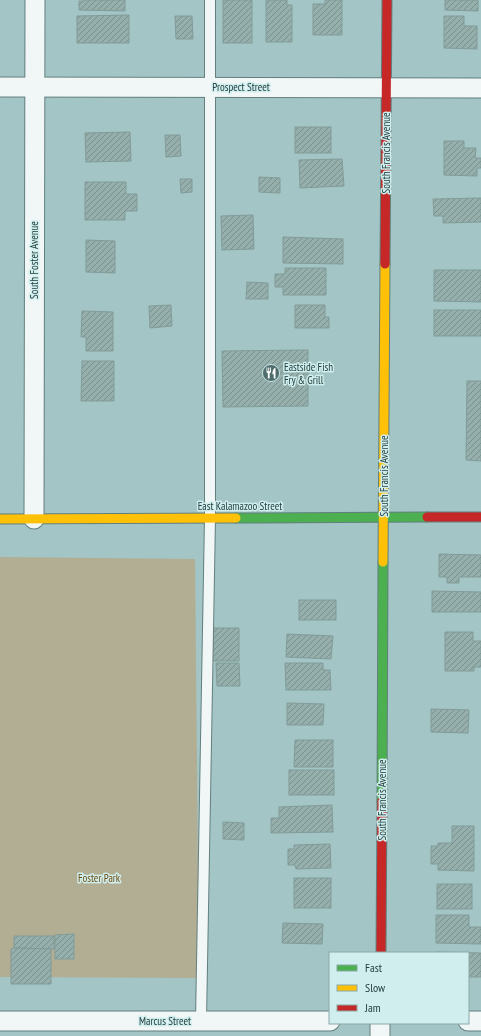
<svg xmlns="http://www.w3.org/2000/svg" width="481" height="1036" font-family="'PT Sans Narrow',sans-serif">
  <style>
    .green { fill: #b1ae93 }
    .building { fill: url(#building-hatch); stroke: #819b98 }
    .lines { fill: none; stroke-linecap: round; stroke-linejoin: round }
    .lane-casing { stroke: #637f7f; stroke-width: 12 }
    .street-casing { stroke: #637f7f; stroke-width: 21 }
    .fast-casing { stroke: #637f7f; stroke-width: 11 }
    .slow-casing { stroke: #637f7f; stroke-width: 11 }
    .jam-casing { stroke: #637f7f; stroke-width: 11 }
    .lane { stroke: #f1f6f6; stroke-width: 10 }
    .street { stroke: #f1f6f6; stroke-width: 19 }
    .fast { stroke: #4caf50; stroke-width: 9 }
    .slow { stroke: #ffc107; stroke-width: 9 }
    .jam { stroke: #c62828; stroke-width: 9 }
    .labels { text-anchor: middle; stroke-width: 3; stroke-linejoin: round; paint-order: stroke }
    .street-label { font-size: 11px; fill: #243e3e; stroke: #cfeeed }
    .poi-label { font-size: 11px; fill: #243e3e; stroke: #cfeeed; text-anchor: start }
    .park-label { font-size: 11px; fill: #6e4b0e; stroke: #cfeeed }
  </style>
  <defs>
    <pattern id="building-hatch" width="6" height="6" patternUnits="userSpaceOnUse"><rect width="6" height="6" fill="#95afac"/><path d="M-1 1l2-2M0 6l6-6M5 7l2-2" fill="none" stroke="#79908d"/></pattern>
  </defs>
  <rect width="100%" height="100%" fill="#a3c5c5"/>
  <polygon class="green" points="0,557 195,559 199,978 0,977"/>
  <g class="building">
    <polygon points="84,0 125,0 125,11 79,10 79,1 84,1"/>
    <rect x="223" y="0" width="29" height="43"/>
    <polygon points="266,0 287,0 287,5 292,5 292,42 266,42"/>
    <polygon points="325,0 342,0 342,35 313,35 313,4 325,4"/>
    <polygon points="445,0 478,0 478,11 445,10"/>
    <polygon points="129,15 129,43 77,43 77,16"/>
    <polygon points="175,16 192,16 193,39 176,39"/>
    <polygon points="444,16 464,16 464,26 477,26 477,49 444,48"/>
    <rect x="295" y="127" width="36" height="26"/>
    <polygon points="130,132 131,161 86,162 85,133"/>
    <polygon points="165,135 180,135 181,156 166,157"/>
    <polygon points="444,141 464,141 464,148 476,148 475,158 481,158 481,168 477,168 477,176 444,175"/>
    <polygon points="342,159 344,186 300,188 299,160"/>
    <polygon points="259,177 280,178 280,193 259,192"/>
    <polygon points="180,179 192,179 192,192 181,193"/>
    <polygon points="85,182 126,182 126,194 137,194 137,211 125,211 125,220 85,220"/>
    <polygon points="481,198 481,222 443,223 443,216 434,216 433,199"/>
    <polygon points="253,215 254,249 222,250 221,216"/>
    <polygon points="283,237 343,239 343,264 283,263"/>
    <polygon points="86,240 115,241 115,273 86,272"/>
    <polygon points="285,268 326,268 326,295 283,295 283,287 275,287 275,274 285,274"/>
    <polygon points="434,270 481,270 481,302 434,301"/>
    <polygon points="247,282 268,283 268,299 246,299"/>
    <polygon points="171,305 172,326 150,328 149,306"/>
    <polygon points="295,305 325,305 325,317 329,317 329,328 295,328"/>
    <rect x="434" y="310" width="47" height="26"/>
    <polygon points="82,311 113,312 113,351 86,351 86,337 81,337"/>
    <polygon points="308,350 308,406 223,407 222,351"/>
    <polygon points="82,361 114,361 114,401 81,401"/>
    <polygon points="467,381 481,381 481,461 466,460"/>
    <polygon points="439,554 481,555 481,577 459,577 459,583 447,583 447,577 439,577"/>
    <polygon points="432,591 481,592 481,612 432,612"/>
    <rect x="299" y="600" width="37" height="20"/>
    <polygon points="212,628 239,628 239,661 211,661"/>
    <polygon points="445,632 473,632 473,641 481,641 481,667 474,667 474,671 445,671"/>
    <polygon points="287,634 333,636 331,659 286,657"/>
    <polygon points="216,663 239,663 240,686 217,686"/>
    <polygon points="285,663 323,663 323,670 330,670 331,690 286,690"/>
    <polygon points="287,703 324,704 323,725 287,725"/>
    <polygon points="431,709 469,710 468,733 431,732"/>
    <polygon points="295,740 333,740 333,767 294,767"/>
    <rect x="289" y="770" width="45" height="25"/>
    <polygon points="332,805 333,832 271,833 271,818 279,818 279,807"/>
    <polygon points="223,822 244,823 244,840 223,839"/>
    <polygon points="452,826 474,826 474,871 438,870 438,864 431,864 431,846 438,846 438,843 452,843"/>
    <polygon points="330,844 331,868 296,869 295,865 288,865 288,849 294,849 294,845"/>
    <rect x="294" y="878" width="37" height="30"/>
    <rect x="437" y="884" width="35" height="25"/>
    <polygon points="436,915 469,915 469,927 481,927 481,944 436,943"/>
    <polygon points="283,923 323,924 322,944 282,943"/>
    <polygon points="74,934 74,959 55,959 55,935"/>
    <polygon points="14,936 54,936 54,949 14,948"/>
    <polygon points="14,948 51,949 51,984 11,984 11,949"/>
    <polygon points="436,952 481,953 481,977 468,977 468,953 436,953"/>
  </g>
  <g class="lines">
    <g class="lane-casing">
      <polyline id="lane" points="201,1021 210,518 210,0"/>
    </g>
    <g class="street-casing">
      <g id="street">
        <polyline points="0,87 481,88"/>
        <polyline points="34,519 35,0"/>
        <polyline points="0,1021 330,1021"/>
        <polyline points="468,1021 481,1021"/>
        <polyline points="380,1023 380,1036"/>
      </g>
    </g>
    <g class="fast-casing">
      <g id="fast">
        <polyline points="236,518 427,517"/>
        <polyline points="382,801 383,562"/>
      </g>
    </g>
    <g class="slow-casing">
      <g id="slow">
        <polyline points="0,519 236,518"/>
        <polyline points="383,562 385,264"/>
      </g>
    </g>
    <g class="jam-casing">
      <g id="jam">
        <polyline points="385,264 387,0"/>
        <polyline points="427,517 481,517"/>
        <polyline points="381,953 382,801"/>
      </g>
    </g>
    <use href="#lane" class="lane"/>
    <use href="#street" class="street"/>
    <use href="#fast" class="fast"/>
    <use href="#slow" class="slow"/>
    <use href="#jam" class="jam"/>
  </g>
  <defs>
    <g id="restaurant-disc" transform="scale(0.9)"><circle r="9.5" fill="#506d6d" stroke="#cfeeed"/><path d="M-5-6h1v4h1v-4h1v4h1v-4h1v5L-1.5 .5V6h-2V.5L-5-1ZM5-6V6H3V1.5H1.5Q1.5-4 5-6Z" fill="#fff"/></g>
  </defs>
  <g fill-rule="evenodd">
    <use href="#restaurant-disc" x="271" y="373"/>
  </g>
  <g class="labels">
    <g class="street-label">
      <text x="241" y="91">Prospect Street</text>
      <text transform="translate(386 153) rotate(-90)" y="4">South Francis Avenue</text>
      <text transform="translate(34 260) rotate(-90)" y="4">South Foster Avenue</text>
      <text transform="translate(384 476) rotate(-90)" y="4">South Francis Avenue</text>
      <text x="240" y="510">East Kalamazoo Street</text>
      <text transform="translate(382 800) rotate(-90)" y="4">South Francis Avenue</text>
      <text x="165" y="1025">Marcus Street</text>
    </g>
    <g class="poi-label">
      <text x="284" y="371">Eastside Fish<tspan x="284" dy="13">Fry &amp; Grill</tspan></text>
    </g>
    <g class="park-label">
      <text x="99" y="882">Foster Park</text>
    </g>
  </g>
  <rect x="329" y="952" width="140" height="72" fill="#cfeeed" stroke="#8ba8a7"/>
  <rect x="337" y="965" width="20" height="6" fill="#4caf50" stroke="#8ba8a7"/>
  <text x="365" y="972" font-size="12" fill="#243e3e">Fast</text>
  <rect x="337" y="985" width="20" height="6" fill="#ffc107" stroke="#8ba8a7"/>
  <text x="365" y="992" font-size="12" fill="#243e3e">Slow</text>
  <rect x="337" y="1005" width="20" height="6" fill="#c62828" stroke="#8ba8a7"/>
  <text x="365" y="1012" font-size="12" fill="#243e3e">Jam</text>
</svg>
